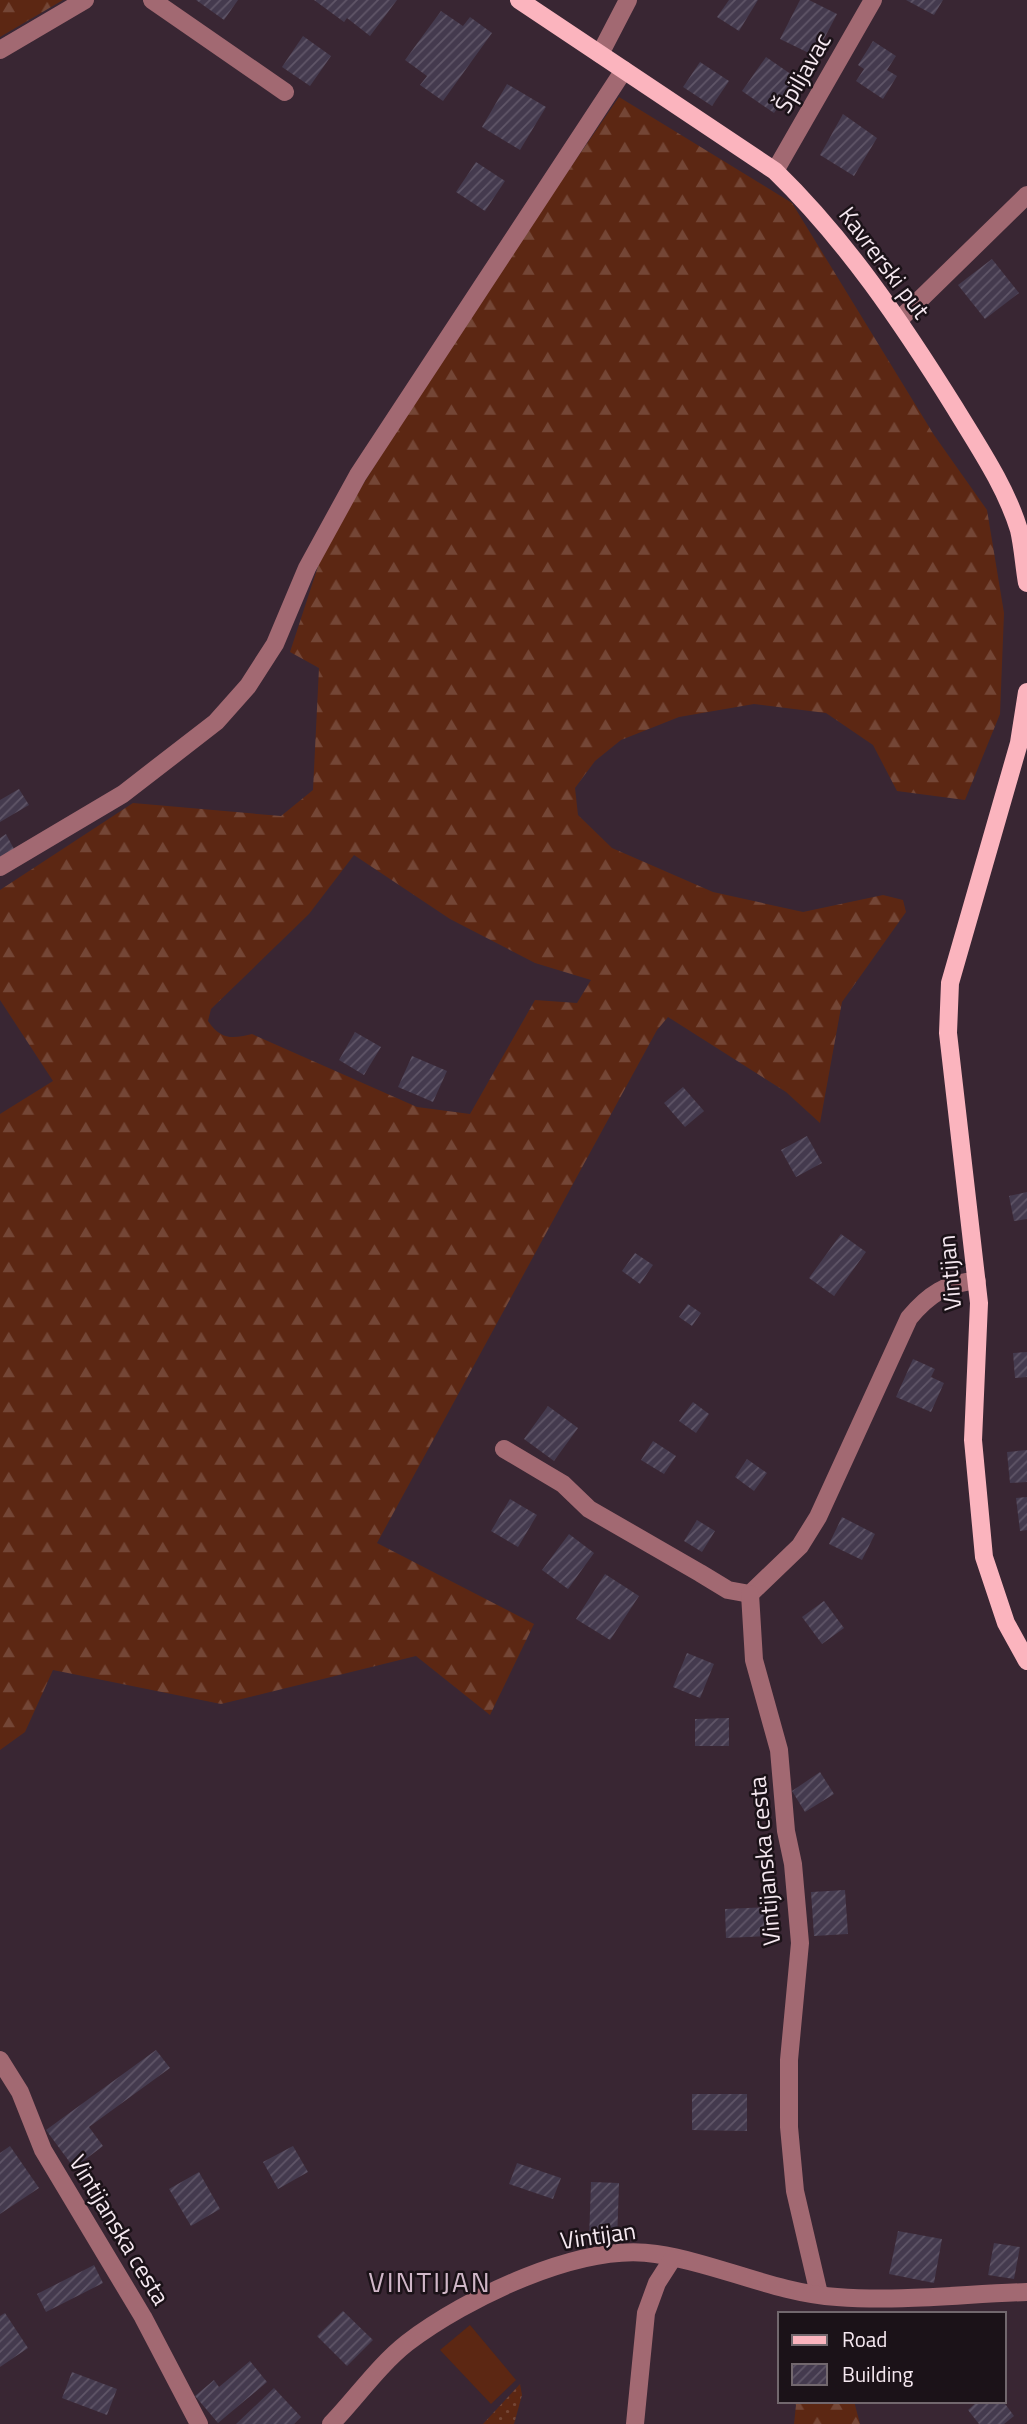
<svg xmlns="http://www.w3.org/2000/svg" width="1027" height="2424" font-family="'Titillium Web',sans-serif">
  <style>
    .forest { fill: url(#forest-firs); fill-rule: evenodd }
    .park { fill: url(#park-dots) }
    .pitch { fill: #5c2713 }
    .building { fill: url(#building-hatch) }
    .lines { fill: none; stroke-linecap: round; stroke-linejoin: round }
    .minor { stroke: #a26972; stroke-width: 18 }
    .major { stroke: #fbb4be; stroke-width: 18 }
    .labels { text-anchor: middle; stroke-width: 5; stroke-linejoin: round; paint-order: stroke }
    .street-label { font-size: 24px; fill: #f5e8f0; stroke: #1b1218 }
    .quarter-label { font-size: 28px; letter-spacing: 2px; fill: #d0b7c8; stroke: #1b1218 }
  </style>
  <defs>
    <pattern id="forest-firs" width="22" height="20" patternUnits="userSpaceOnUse" patternTransform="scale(1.75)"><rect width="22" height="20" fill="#5c2713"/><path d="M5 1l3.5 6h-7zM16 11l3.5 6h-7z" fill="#744636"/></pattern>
    <pattern id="park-dots" width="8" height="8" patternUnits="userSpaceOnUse" patternTransform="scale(1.75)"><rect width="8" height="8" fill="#5c2713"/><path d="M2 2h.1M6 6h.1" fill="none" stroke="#744636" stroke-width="1.8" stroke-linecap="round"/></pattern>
    <pattern id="building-hatch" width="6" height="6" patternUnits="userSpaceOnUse" patternTransform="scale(1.75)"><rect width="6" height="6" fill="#443a4e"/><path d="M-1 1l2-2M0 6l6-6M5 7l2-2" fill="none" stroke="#605668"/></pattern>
  </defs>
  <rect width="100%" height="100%" fill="#392633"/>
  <g class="forest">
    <polygon points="0,0 63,0 0,37"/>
    <path d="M619,97L792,203L934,435L987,510L1004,613L1000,714L965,800L897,791L873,745L826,713L754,704L679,717L621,740L595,761L575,788L578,815L612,848L713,892L803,912L883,895L903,900L906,912L842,1002L820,1123L786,1092L668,1017L657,1030L377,1543L534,1624L490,1715L416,1656L221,1704L53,1670L25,1732L0,1750V1114L53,1081L0,1000V890L133,803L281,816L313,790L319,668L290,652L325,545L469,315ZM354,855L450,919L535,963L591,980L577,1003L535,1000L470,1114L417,1107L252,1034C232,1039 221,1040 208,1021L211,1009L309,914Z"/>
    <polygon points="794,2401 854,2401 860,2424 794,2424 796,2405"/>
  </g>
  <polygon class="park" points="520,2384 522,2395 514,2424 483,2424"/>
  <polygon class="pitch" points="470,2325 516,2380 491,2404 440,2350"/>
  <g class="building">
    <polygon points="196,0 238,0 224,20"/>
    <polygon points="314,0 397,0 370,36 347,18 344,22"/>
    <polygon points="729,0 758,0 739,31 717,17"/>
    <polygon points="800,0 809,0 837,14 815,56 780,39"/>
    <polygon points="906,0 943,0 934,15"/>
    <polygon points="441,11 463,26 470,17 492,33 443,101 420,85 427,76 405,60"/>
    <polygon points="303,36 331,56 310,86 282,67"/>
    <polygon points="873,41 896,56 887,70 897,76 883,99 856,81 864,69 858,65"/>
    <polygon points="766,57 798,79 774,113 742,91"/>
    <polygon points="700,62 729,81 712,106 683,87"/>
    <polygon points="507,84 546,107 520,150 482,127"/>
    <polygon points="843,114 877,138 854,176 820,155"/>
    <polygon points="476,162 505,181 485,211 456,192"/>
    <polygon points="992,259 1019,293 985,319 958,285"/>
    <polygon points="19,789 29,805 0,822 0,800"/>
    <polygon points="6,834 15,851 0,859 0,838"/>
    <polygon points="355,1032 381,1047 364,1075 339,1060"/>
    <polygon points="412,1056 447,1071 433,1102 398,1087"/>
    <polygon points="683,1087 704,1111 685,1127 664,1103"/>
    <polygon points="807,1136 822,1163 796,1177 781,1150"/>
    <polygon points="1027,1192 1027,1219 1014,1221 1009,1196"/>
    <polygon points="841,1234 866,1252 834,1296 809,1278"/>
    <polygon points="635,1253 653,1265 640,1284 622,1271"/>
    <polygon points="688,1304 701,1313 692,1326 679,1317"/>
    <polygon points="1027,1352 1027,1377 1015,1378 1013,1353"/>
    <polygon points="913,1359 935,1369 931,1377 944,1383 931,1412 896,1397"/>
    <polygon points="693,1402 709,1414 696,1433 679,1421"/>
    <polygon points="548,1406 578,1428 554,1461 524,1439"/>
    <polygon points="653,1441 676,1456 664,1474 641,1460"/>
    <polygon points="1027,1450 1027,1482 1010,1483 1007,1452"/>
    <polygon points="747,1459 767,1473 754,1491 735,1477"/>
    <polygon points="1027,1497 1027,1530 1020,1531 1016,1498"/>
    <polygon points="510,1499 537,1515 518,1547 491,1531"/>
    <polygon points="842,1517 875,1534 862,1560 829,1544"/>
    <polygon points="697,1520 715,1531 702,1552 684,1541"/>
    <polygon points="569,1534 594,1553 568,1589 542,1570"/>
    <polygon points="605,1574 639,1596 610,1640 576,1619"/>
    <polygon points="824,1601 844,1628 822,1644 802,1617"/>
    <polygon points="687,1653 714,1664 700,1698 673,1687"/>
    <polygon points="729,1718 729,1746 695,1746 695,1719"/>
    <polygon points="820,1772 834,1794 805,1812 792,1791"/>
    <polygon points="845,1890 848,1934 814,1936 811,1892"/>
    <polygon points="767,1907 768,1936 726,1938 725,1909"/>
    <polygon points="156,2050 170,2068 89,2127 103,2146 74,2168 46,2130"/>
    <polygon points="692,2094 747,2094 747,2131 692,2130"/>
    <polygon points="10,2146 39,2188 0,2214 0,2153"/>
    <polygon points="293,2146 308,2172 278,2189 263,2162"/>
    <polygon points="517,2163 561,2178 553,2199 509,2184"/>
    <polygon points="199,2172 220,2209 191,2226 169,2189"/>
    <polygon points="591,2182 619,2183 617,2241 589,2240"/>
    <polygon points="898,2231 942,2239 934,2283 889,2274"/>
    <polygon points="994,2243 1020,2247 1014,2279 988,2275"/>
    <polygon points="94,2265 103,2283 46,2312 37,2294"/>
    <polygon points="343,2311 373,2340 347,2366 317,2336"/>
    <polygon points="5,2313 28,2348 0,2367 0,2316"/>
    <polygon points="250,2361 267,2382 218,2423 195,2396 214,2380 219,2387"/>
    <polygon points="72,2372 117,2389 107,2415 62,2398"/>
    <polygon points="274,2388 301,2417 294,2424 236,2424"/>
    <polygon points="978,2401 1003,2401 1014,2416 1004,2424 979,2424 968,2410"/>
  </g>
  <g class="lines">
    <g class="minor">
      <polyline points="152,0 285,92"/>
      <polyline points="0,50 85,0"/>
      <polyline points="600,54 628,0"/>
      <polyline points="775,171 873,0"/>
      <polyline points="899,320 1027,195"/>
      <polyline points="0,867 123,794 216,722 248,686 275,644 307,568 358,475 624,70"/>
      <path d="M504,1449L563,1484L589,1509L700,1573L728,1590L750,1594L800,1546L818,1517L909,1318C928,1295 947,1282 977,1281"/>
      <polyline points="750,1594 754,1660 779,1750 786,1831 793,1864 800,1943 789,2060 789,2127 795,2191 819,2294"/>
      <polyline points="0,2060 20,2092 43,2150 143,2317 199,2424"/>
      <path d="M331,2424C356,2398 379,2365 407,2343C466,2298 581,2242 656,2254C717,2263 775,2293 837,2297C900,2302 964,2294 1027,2292"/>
      <polyline points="635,2424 646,2313 657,2283 673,2258"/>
    </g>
    <g class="major">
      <path d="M519,0L775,171C846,240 902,323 955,408C978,446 1006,487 1019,530C1023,547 1024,566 1027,583"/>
      <polyline points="1027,692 1019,743 950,983 948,1033 979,1303 973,1440 984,1557 1006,1623 1027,1661"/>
    </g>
  </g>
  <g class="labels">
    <g class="street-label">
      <text transform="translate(803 73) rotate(-60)" y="8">Špiljavac</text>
      <text transform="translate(884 263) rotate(53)" y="8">Kavrerski put</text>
      <text transform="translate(950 1273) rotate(-95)" y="8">Vintijan</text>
      <text transform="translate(765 1861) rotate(-95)" y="8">Vintijanska cesta</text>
      <text transform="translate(119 2230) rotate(59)" y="8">Vintijanska cesta</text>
      <text transform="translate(598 2236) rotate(-8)" y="8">Vintijan</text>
    </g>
    <g class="quarter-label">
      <text x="430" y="2292">VINTIJAN</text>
    </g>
  </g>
  <rect x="778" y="2312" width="228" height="91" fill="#1b1218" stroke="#72686e" stroke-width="2"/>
  <rect x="792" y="2335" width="35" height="10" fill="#fbb4be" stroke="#72686e" stroke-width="2"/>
  <text x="842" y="2347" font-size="21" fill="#f5e8f0">Road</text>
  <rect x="792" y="2364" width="35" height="21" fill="url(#building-hatch)" stroke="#72686e" stroke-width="2"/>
  <text x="842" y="2382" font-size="21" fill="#f5e8f0">Building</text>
</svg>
